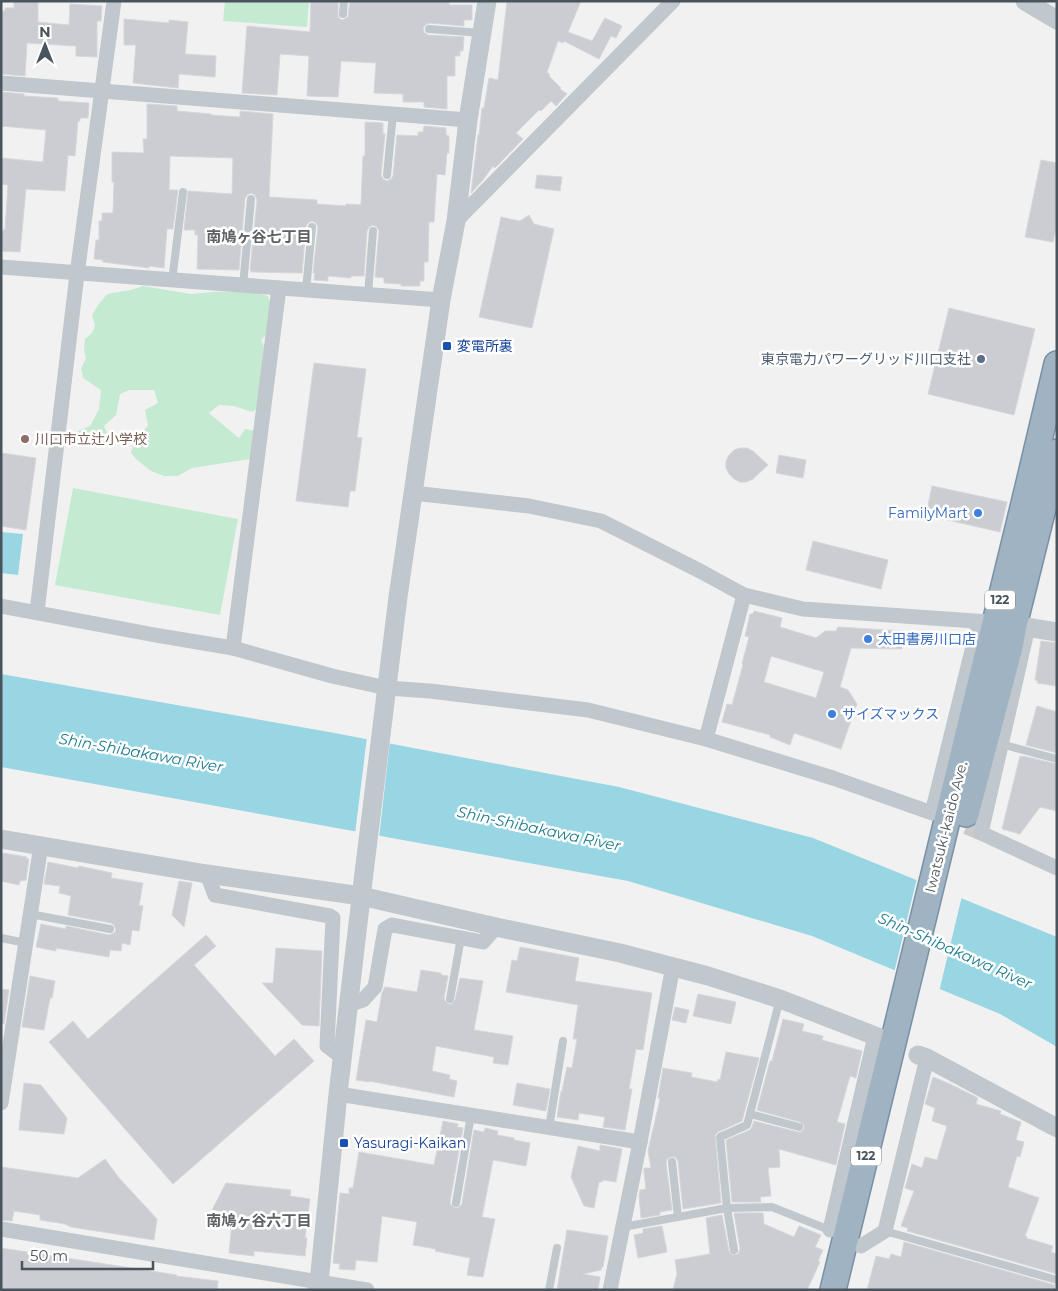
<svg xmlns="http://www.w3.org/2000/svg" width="1058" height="1291" font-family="Montserrat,'Noto Sans JP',sans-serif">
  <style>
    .green { fill: #c4ebd1 }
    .water { fill: #97d6e2 }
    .pier { fill: #f2f1f1 }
    .building { fill: #cbcdd2; stroke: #d5d7db; fill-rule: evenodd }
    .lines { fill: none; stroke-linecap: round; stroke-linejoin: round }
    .minor-tunnel { stroke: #c8cacc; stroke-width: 15; stroke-dasharray: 15 8; stroke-linecap: butt }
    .trunk-casing { stroke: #7990a5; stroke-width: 28 }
    .service { stroke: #c0c8cd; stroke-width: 8 }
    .minor { stroke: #c0c8cd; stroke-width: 15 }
    .tertiary { stroke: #c0c8cd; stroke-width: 19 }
    .trunk { stroke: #a0b3c2; stroke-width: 25 }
    .transit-dot { fill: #1a4fb4; stroke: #fff; stroke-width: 2 }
    .service-dot { fill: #5c6f8a; stroke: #fff; stroke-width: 2 }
    .education-dot { fill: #8d6e63; stroke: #fff; stroke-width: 2 }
    .shop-dot { fill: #3f7fe0; stroke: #fff; stroke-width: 2 }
    .labels { text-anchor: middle; stroke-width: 5; stroke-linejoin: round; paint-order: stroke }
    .shield { fill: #fff; stroke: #80878d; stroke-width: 1 }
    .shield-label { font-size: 12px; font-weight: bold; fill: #4a545c }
    .transit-label { font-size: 14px; fill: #164399; stroke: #fff; text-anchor: start }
    .service-label { font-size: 14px; fill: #4e5e75; stroke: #fff; text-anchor: end }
    .education-label { font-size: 14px; fill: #785e54; stroke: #fff; text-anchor: start }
    .shop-label { font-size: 14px; fill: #366cbe; stroke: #fff; text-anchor: start }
    .street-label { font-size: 14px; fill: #4a545c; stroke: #fff }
    .neighbourhood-label { font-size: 15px; font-weight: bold; fill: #5e6164; stroke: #fff }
    .water-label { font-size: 15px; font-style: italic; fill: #1c7c8e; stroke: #fff }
  </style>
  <rect width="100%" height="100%" fill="#f2f1f1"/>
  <g class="green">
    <polygon points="225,1 309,1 307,27 223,21"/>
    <polygon points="143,286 191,294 212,292 235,292 257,293 268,296 272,308 267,334 261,340 266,351 259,408 252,412 234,406 219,405 209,413 239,438 245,429 256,431 250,459 192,468 178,476 164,476 151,471 136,459 131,453 135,438 148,426 145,410 158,403 154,390 129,390 120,394 116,415 104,426 110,440 106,445 93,447 86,441 78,445 73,441 78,431 90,426 99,409 101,390 83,378 81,369 86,358 84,350 85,339 92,333 95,326 92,315 98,305 107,294 131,290"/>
    <polygon points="73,488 238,519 220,615 55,585"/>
  </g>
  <g class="water">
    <polygon points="1,532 23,534 18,575 1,573"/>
    <polygon points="1,674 329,732 619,787 813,838 1057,937 1057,1047 1000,1014 812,936 628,881 1,767"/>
  </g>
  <g class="pier">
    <polygon points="367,737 390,741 379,838 355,834"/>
    <polygon points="917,878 962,896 939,992 894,973"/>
  </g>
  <g class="building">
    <polygon points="14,1 38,1 38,22 69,25 70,4 102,6 101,21 97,21 97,57 76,56 76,46 27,43 25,76 1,74 1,11 5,11 5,8 14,8"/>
    <polygon points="311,1 338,1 338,16 340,19 343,20 348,17 350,1 449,1 449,5 472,5 472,20 464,20 464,26 429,23 425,25 423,28 424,32 428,35 464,37 463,51 460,51 460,56 455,56 455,76 447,76 447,109 424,107 424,102 403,102 403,94 374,93 376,63 341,61 338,97 307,96 309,56 280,54 277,95 242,93 247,26 310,32"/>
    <polygon points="507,1 581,1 568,32 592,41 605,18 622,26 616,38 611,36 599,59 564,41 563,43 558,41 547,72 550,75 549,76 561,88 560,89 567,94 556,106 551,101 541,111 539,110 516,133 523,139 495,168 493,166 483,180 471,193 478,135 479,135 482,108 484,108 489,78 498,80"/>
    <polygon points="124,19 169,23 169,20 188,22 185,54 216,56 215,77 179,74 178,88 133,83 136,45 124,45"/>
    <polygon points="1,92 24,94 24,96 58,98 58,101 89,103 88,118 80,118 80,121 78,121 75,156 68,155 65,191 26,189 20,252 1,251 2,230 5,230 8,185 1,184 1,158 43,162 46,130 1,126"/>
    <polygon points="147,104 177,106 177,111 211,114 211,115 240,117 240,111 273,114 269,197 317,200 317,204 346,206 346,204 361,205 363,156 365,156 365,122 383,123 383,134 385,134 381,175 383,179 387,181 391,179 393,176 397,135 418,136 418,132 423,132 424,126 446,128 446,135 449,136 449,153 447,153 445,175 437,174 434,222 429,222 428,262 424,262 424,281 420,281 420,286 401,286 401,284 384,283 384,278 375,277 379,231 377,227 373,225 369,227 367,231 364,276 351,276 351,278 328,276 328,281 314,280 315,273 313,273 318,227 316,223 312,221 308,223 306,226 302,273 251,272 251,270 250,270 257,200 255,195 251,193 247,195 245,198 239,270 197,269 198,235 195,235 195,230 184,230 188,191 232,194 233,158 170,156 169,190 178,190 173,229 167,229 164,268 149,266 149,268 103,262 103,260 94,259 96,240 99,240 99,221 102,221 102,213 113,213 114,182 112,182 112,152 144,153 143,139 147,139"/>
    <polygon points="1041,160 1057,163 1057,225 1053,242 1025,237"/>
    <polygon points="537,175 562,177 560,191 535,188"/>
    <polygon points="529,215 534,224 554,229 532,328 479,317 501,217 520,221"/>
    <polygon points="949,308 1035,329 1014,415 928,394"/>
    <polygon points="314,363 366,369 357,437 362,438 355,491 350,491 348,507 296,501"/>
    <polygon points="740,448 747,448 753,451 768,465 753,479 746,482 740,482 734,479 729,474 726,468 726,461 729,455 734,450"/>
    <polygon points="1,453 36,458 26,530 1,526"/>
    <polygon points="779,455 806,460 803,478 776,473"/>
    <polygon points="932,486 1007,502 1000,532 926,515"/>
    <polygon points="813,541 888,560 881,589 806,570"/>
    <path d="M754,611L782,618L780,627L816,638L825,631H836L838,627L903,631L902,649L851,648L840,687L848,690L857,704L841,749L794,733L790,745L770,737V735L722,722L727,704L732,705L743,665L742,664L749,637L745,636L750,614H753ZM771,656L824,672L816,698L764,682Z"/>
    <polygon points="1041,641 1057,643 1057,686 1037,683 1038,681 1035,680"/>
    <polygon points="1037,706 1057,712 1057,753 1026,745"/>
    <polygon points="1020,756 1023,757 1023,756 1057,764 1057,811 1040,807 1020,834 1002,829"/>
    <polygon points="3,853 27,857 27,859 29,859 26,880 20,881 19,885 1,881 1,861"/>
    <polygon points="48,862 78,868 79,866 112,873 111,878 143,883 139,905 143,906 139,931 132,930 130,945 122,943 121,951 110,950 109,957 56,948 56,951 36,947 41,924 66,929 66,926 109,935 114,933 116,930 114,925 111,923 68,915 71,896 59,893 60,886 44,884"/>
    <polygon points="179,881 192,883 184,927 172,915"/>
    <polygon points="206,935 216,946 194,965 275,1056 294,1039 314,1061 173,1184 49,1042 73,1021 88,1039"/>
    <polygon points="520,947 579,958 575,981 652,993 643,1050 636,1049 629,1089 632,1089 625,1130 603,1127 605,1117 579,1113 578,1120 557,1117 561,1091 562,1091 567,1067 572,1068 577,1039 573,1039 578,1005 506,992 512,960 517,961"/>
    <polygon points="276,948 322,951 319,1026 302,1025 262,983 273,983"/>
    <polygon points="421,970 441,973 441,975 448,976 444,998 445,1001 449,1004 452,1004 455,1000 460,978 483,981 474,1030 513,1036 508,1065 493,1063 494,1057 436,1046 432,1071 450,1075 449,1079 457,1081 454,1097 369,1081 369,1082 356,1080 366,1020 377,1022 382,993 385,987 417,992"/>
    <polygon points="30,976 55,981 52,998 50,998 44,1030 22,1027"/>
    <polygon points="1,989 9,990 4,1024 1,1023"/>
    <polygon points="698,994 736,1002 731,1024 693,1016"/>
    <polygon points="675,1007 689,1010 686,1023 672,1020"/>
    <polygon points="783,1019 804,1024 802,1031 823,1036 822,1040 862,1051 856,1078 850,1076 837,1122 845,1124 836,1165 779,1149 780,1167 768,1168 771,1196 760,1197 761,1202 732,1202 726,1140 750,1130 752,1127 754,1121 798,1132 801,1132 804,1129 804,1125 800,1122 757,1110 770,1061 772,1061"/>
    <polygon points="726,1052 759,1058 742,1121 718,1132 715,1135 721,1203 683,1209 678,1161 675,1157 671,1157 667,1159 666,1163 672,1210 660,1212 660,1215 641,1218 639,1196 640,1190 646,1189 644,1172 644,1168 651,1168 648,1151 660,1099 658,1098 663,1068 692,1073 691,1077 717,1082 718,1079 720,1080"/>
    <polygon points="933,1077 950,1084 978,1098 976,1104 1001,1111 1000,1114 1021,1122 1016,1140 1024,1142 1020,1157 1017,1156 1008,1187 1039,1198 1025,1236 1027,1236 1026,1238 1053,1246 1051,1252 1057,1254 1057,1274 907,1231 908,1228 901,1226 914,1191 905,1188 912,1164 922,1168 925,1157 937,1160 947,1126 932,1121 935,1108 925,1104"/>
    <polygon points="24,1083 41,1085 67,1118 64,1134 19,1130"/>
    <polygon points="517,1083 550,1089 546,1111 513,1105"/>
    <polygon points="443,1121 458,1124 457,1127 463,1128 450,1202 451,1205 455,1208 458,1208 462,1204 474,1130 484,1132 485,1128 498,1131 497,1135 514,1138 514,1140 530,1143 526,1166 493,1160 482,1217 495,1219 483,1277 467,1275 470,1258 435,1251 436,1249 413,1245 417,1222 382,1216 377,1262 356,1260 355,1270 339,1269 340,1264 333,1263 340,1193 349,1194 349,1188 353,1188 359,1152 434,1165"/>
    <polygon points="600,1145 622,1149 616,1182 603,1180 602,1182 599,1182 594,1208 584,1206 571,1177 578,1146 600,1151"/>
    <polygon points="105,1159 119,1178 157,1219 154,1240 71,1227 65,1224 40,1220 40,1215 14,1211 12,1221 1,1220 1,1167 78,1178"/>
    <polygon points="226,1183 291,1190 290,1196 310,1199 305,1238 307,1238 305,1256 254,1251 254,1256 229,1253 233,1213 212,1210"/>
    <polygon points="734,1213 763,1213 764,1224 794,1237 799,1226 821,1235 815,1247 823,1250 818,1261 820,1262 807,1290 673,1290 677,1274 675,1260 710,1254 706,1218 722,1215 729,1251 732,1255 738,1254 740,1249"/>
    <polygon points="662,1226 667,1252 638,1258 634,1235 643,1233 643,1229"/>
    <polygon points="567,1230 608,1236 603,1267 602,1267 601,1270 583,1274 600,1277 598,1290 557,1290"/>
    <polygon points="904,1242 1055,1285 1054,1290 867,1290 876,1256 889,1259 891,1254 901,1257"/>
    <polygon points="1,1248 177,1275 176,1276 218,1281 217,1290 1,1290"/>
  </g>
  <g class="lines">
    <polyline class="minor-tunnel" points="945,818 981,833"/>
    <g class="trunk-casing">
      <g id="trunk">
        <polyline points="966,814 1010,647 1014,625 1057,452"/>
        <polyline points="833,1290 1028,487 1057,364"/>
      </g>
    </g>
    <g class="service">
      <polyline points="343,14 344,1"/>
      <polyline points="429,29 482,33"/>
      <polyline points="387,175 393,114"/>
      <polyline points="172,281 183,192"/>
      <polyline points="243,286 251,199"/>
      <polyline points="306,290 312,227"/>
      <polyline points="368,295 373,231"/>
      <polyline points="1001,744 1057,759"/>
      <polyline points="30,914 110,929"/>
      <polyline points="1,938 26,943"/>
      <polyline points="450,999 461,938"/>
      <polyline points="750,1114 799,1127"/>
      <polyline points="549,1128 563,1041"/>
      <polyline points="672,1162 678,1217"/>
      <polyline points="456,1203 471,1115"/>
      <polyline points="623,1227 727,1208 772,1207 832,1231"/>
      <polyline points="885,1231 1057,1280"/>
      <polyline points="734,1250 727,1208 720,1137 747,1125 780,999"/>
      <polyline points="549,1290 557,1248"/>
    </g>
    <g class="minor">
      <polyline points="1,83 468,120"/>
      <polyline points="456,221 673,1"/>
      <polyline points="1,267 441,300"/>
      <polyline points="413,493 529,506 601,521 700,571 744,595 803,609 989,622"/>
      <polyline points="1,606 155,635 233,648 332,676 387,688 430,691 588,710 706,739 833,778 932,813 979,622"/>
      <polyline points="37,612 77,274 114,1"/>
      <polyline points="1028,627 981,833 1057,868"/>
      <polyline points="233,648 279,288"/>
      <polyline points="706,739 744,595"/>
      <polyline points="207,874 215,895 330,916 333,918 327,1046 342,1057"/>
      <polyline points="349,1005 363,1000 375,987 385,929 392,925 483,942 496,927"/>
      <polyline points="338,1094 640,1142"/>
      <polyline points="1,1103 41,845"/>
      <polyline points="1,1229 367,1290"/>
      <polyline points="830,1230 875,1036"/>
      <polyline points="861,1246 885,1231 927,1058"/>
      <polyline points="610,1290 640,1142 673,966"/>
    </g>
    <g class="tertiary">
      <polyline points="1025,1 1057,20"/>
      <polyline points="1001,623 1057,632"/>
      <polyline points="1,839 207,874 361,896 496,927 620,953 708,976 780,999 883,1039"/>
      <polyline points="918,1055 927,1058 1057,1128"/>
      <polyline points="317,1290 319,1282 338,1094 363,881 398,597 441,300 456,221 468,120 487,1"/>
    </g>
    <use href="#trunk" class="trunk"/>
  </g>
  <g class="transit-dot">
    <rect x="442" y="341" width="10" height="10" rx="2.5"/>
    <rect x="339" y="1138" width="10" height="10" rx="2.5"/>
  </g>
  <circle class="service-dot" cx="981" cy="359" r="5"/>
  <circle class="education-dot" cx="25" cy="439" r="5"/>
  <g class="shop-dot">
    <circle cx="978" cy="513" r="5"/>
    <circle cx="868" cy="639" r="5"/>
    <circle cx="832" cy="714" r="5"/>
  </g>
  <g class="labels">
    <g class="shield">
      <rect x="985" y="590.5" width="30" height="19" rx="4"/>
      <rect x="851" y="1146.5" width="30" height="19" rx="4"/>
    </g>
    <g class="shield-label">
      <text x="1000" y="604">122</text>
      <text x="866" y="1160">122</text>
    </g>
    <g class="transit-label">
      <text x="457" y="351">変電所裏</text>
      <text x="354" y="1148">Yasuragi-Kaikan</text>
    </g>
    <g class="service-label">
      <text x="971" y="364">東京電力パワーグリッド川口支社</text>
    </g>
    <g class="education-label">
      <text x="35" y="444">川口市立辻小学校</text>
    </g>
    <g class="shop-label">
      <text x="968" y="518" text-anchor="end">FamilyMart</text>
      <text x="878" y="644">太田書房川口店</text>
      <text x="842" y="719">サイズマックス</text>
    </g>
    <g class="street-label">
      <text transform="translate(946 827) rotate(-76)" y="5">Iwatsuki-kaido Ave.</text>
    </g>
    <g class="neighbourhood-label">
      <text x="259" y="242">南鳩ヶ谷七丁目</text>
      <text x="259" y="1226">南鳩ヶ谷六丁目</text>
    </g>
    <g class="water-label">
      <text transform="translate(141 753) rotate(10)" y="5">Shin-Shibakawa River</text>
      <text transform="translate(539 829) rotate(12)" y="5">Shin-Shibakawa River</text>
      <text transform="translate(955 951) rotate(24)" y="5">Shin-Shibakawa River</text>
    </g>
  </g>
  <rect width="1058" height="1291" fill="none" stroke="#4a545c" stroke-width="5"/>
  <g transform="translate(45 45)" stroke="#ffffff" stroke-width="4" paint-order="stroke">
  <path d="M0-4L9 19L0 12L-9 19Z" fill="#4a545c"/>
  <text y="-8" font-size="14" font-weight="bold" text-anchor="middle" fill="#4a545c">N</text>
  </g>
  <path d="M22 1261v8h131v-8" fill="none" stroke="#4a545c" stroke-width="2.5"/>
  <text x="30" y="1261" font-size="15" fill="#4a545c" stroke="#ffffff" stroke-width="4" paint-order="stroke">50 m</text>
</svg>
